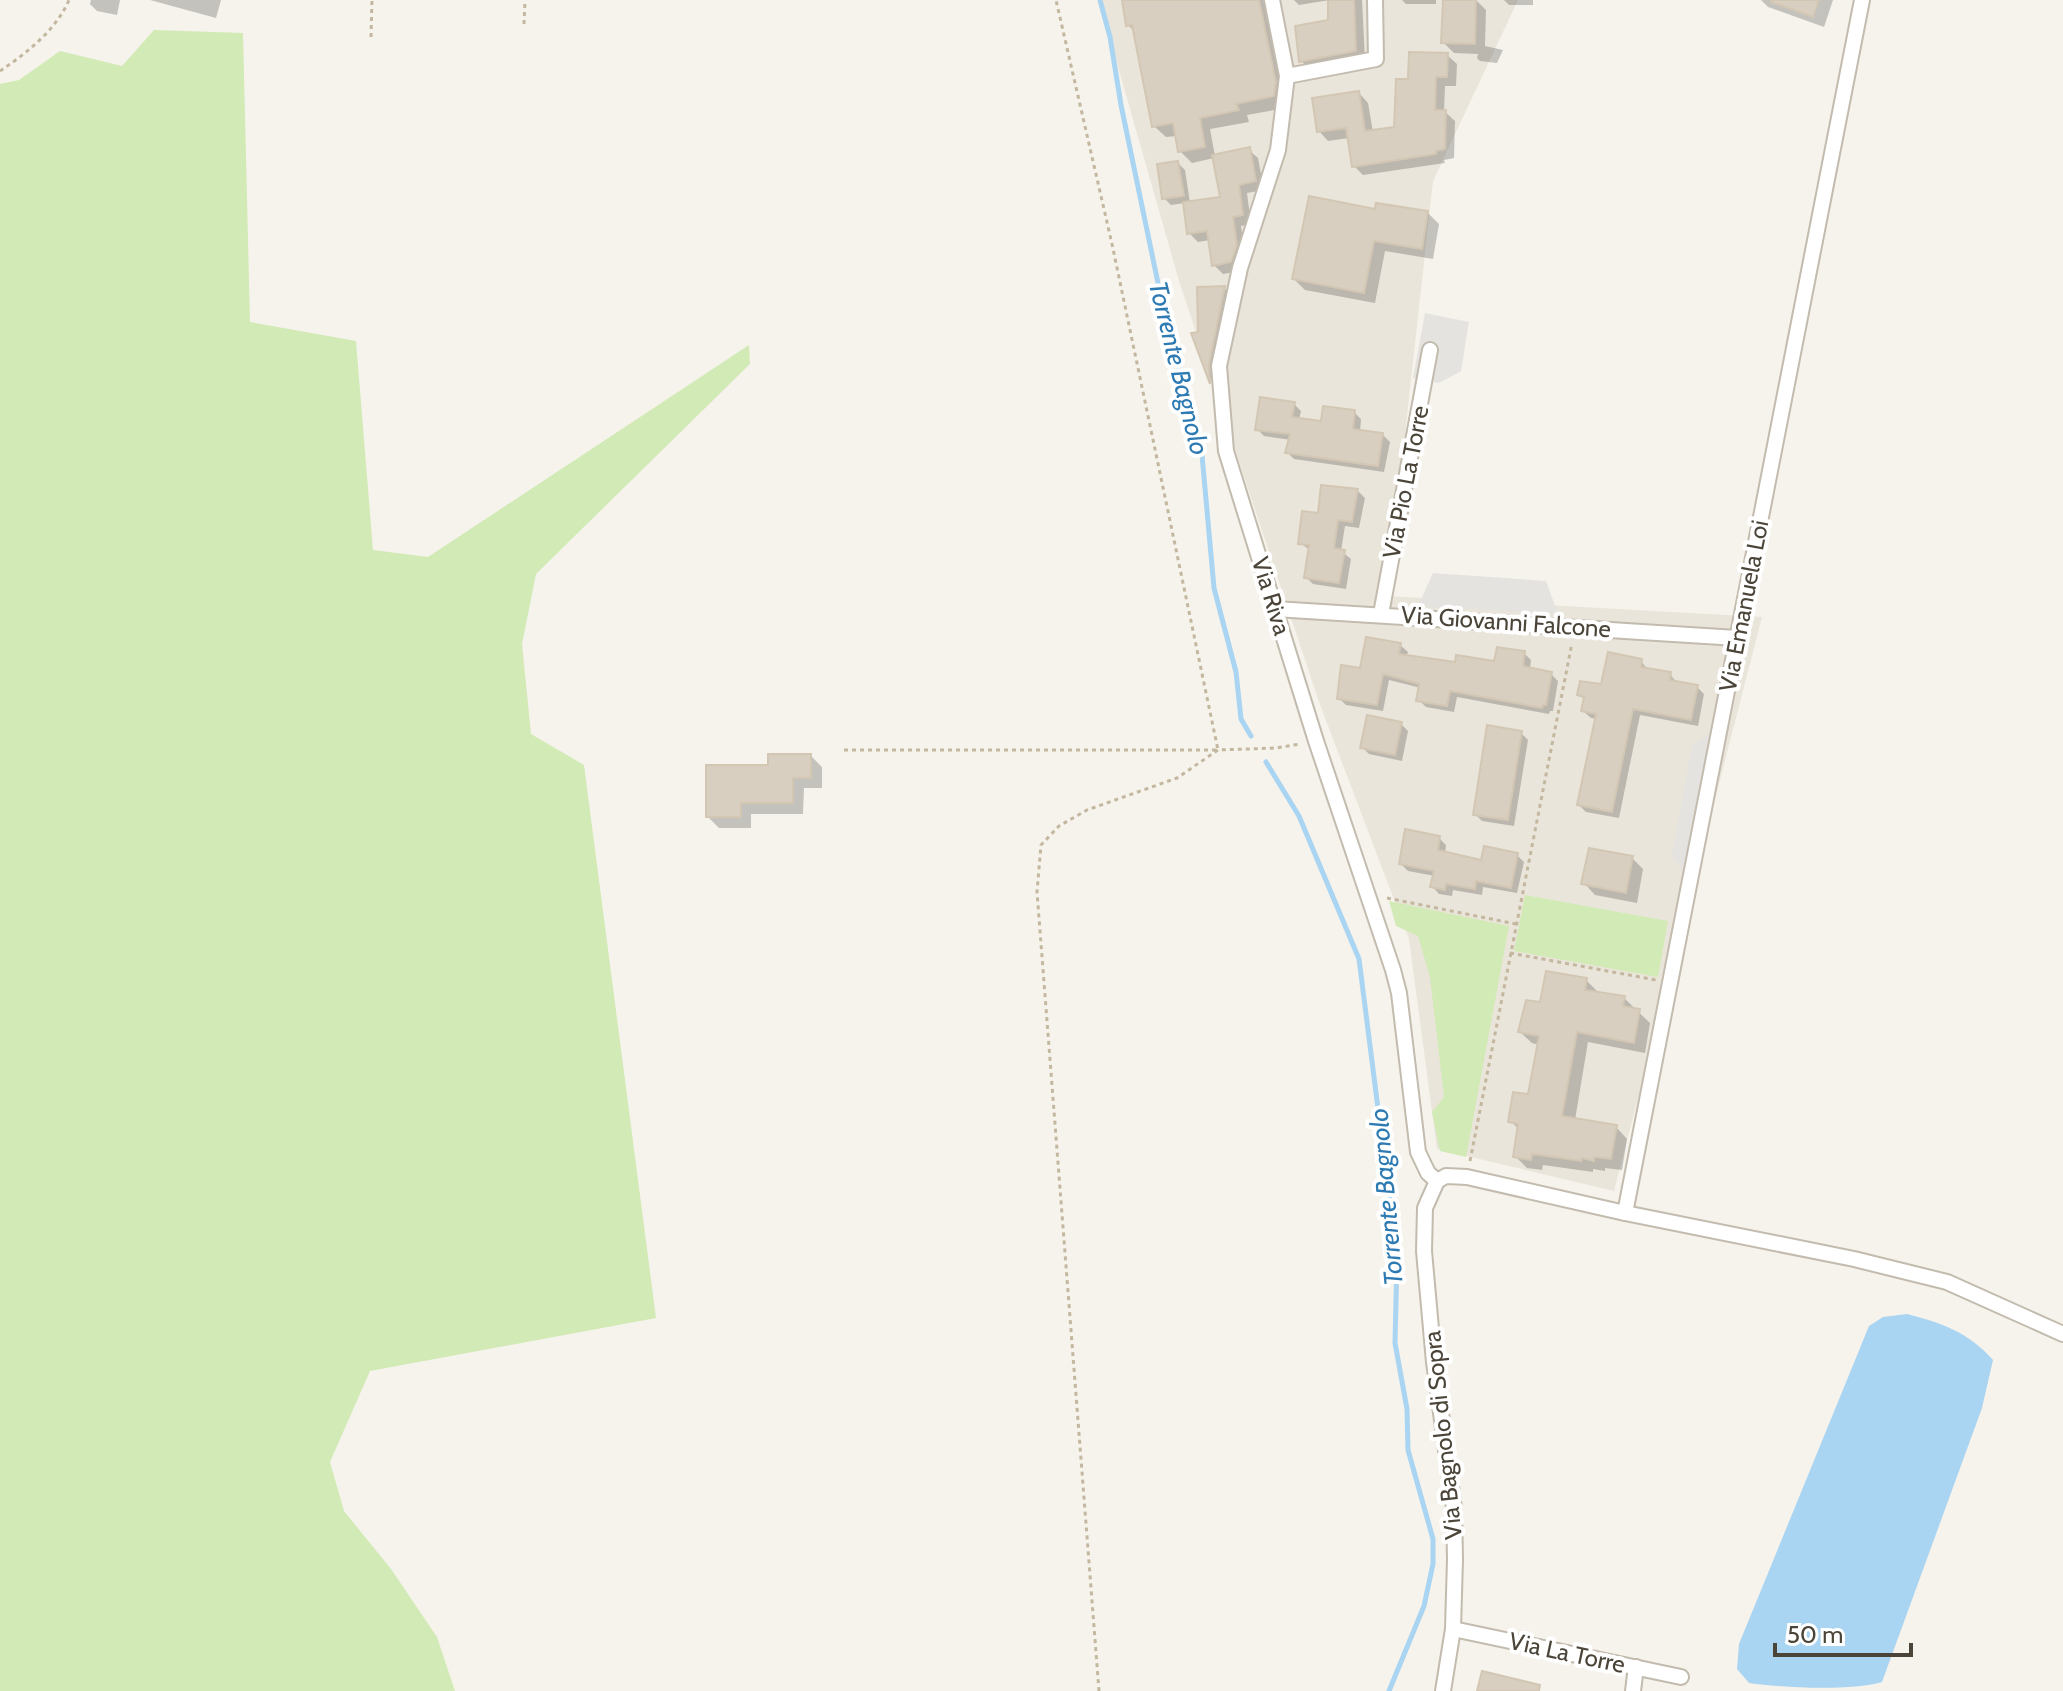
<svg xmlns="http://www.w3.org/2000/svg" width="2063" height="1691" font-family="Cabin,sans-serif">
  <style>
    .residential { fill: #eae5da }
    .green { fill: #d2eab5 }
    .parking { fill: #e5e3e0 }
    .water { fill: #a9d4f2 }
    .shadow { fill: #0003 }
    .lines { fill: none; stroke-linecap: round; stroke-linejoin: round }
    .stream { stroke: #a9d4f2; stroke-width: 5 }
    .building { fill: #d8cfc1; stroke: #d3c7b4; stroke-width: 2 }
    .minor-casing { stroke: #c2bbae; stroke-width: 18 }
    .path { stroke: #c4b79f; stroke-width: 3; stroke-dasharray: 4 4; stroke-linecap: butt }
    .minor { stroke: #fff; stroke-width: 14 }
    .labels { text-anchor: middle; stroke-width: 8; stroke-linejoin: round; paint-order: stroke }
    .street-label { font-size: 24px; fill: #4b4439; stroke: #fff }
    .water-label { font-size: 26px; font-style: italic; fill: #2e7ab2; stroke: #fff }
  </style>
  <rect width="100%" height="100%" fill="#f6f3ec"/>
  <polygon class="residential" points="1099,0 1518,0 1433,181 1387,596 1762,617 1614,1191 1437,1149 1409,939 1319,702 1179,281"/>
  <g class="green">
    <polygon points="154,30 243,33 250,322 356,341 373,550 428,557 749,345 750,364 536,574 522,644 531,734 584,765 656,1318 370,1371 330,1462 344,1511 391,1569 437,1637 455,1691 0,1691 0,84 19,80 60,51 122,66"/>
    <polygon points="1525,895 1668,921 1658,977 1514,951"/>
    <polygon points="1389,901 1509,926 1466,1157 1440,1151 1432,1112 1444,1097 1430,977 1418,936 1396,926"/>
  </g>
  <g class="parking">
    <polygon points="1425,313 1469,322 1461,371 1439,383 1413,378"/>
    <polygon points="1433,573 1546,581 1558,614 1418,606"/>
    <polygon points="1710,734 1683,872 1672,856 1692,745"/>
  </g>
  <path class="water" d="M1907,1314C1942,1323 1968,1332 1993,1360L1982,1408L1882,1682C1851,1691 1785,1688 1749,1683L1737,1669L1739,1644L1869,1326L1883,1317Z"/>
  <g class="shadow">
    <polygon points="91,0 120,0 117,15 97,11 90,4"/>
    <polygon points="150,0 221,0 216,18"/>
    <polygon points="1124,0 1268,0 1286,108 1247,115 1249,122 1210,129 1215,156 1249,150 1258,158 1264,190 1247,193 1251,224 1241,226 1245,255 1240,271 1223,274 1214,265 1210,240 1198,242 1189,233 1185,203 1171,205 1164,198 1178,163 1185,170 1190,203 1222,198 1214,158 1192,163 1180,151 1177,136 1166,137 1154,126 1136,33 1128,25"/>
    <polygon points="1294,0 1362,0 1365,60 1311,70 1301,61 1330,22 1330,0 1299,5"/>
    <polygon points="1402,0 1436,0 1436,4 1406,4"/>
    <polygon points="1445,0 1476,0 1486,10 1485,46 1503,50 1497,63 1480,61 1477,58 1478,54 1454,53 1443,42"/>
    <polygon points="1504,0 1533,0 1533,5 1509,5"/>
    <polygon points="1761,0 1833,0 1824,27 1768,7"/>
    <polygon points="1447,55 1457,64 1456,86 1445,86 1444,111 1455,121 1454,158 1444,160 1445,163 1363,175 1354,166 1349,138 1328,141 1319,131 1359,93 1368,103 1373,132 1396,129 1410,81"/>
    <polygon points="1377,211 1428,213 1439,224 1433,259 1385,251 1375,303 1305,290 1294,279"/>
    <polygon points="1224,288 1231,295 1216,387 1212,383 1194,334 1200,334"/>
    <polygon points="1294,404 1301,411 1299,420 1323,423 1354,412 1361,419 1360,432 1383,435 1390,442 1384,472 1294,459 1287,452 1291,440 1264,436 1257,429"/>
    <polygon points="1358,491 1365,498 1359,528 1345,526 1341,551 1351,559 1346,589 1313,584 1306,577 1310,550 1300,543"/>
    <polygon points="1400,645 1408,652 1406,657 1457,664 1495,664 1524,653 1531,660 1530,669 1551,674 1558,681 1553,711 1550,711 1549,714 1457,697 1454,712 1426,707 1419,700 1421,688 1389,680 1383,711 1346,705 1339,698 1362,671"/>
    <polygon points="1641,661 1648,670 1670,674 1677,683 1697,687 1704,694 1698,726 1640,715 1619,818 1586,812 1579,805 1597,719 1591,718 1583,711 1586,701 1579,694 1602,687"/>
    <polygon points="1401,724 1408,731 1402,761 1369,754 1362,747"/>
    <polygon points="1521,733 1528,740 1514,826 1482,821 1475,814"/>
    <polygon points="811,756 822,767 822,788 804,788 803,814 751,814 751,828 719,828 708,817 770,767"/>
    <polygon points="1439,838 1446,845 1445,854 1482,862 1517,855 1524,862 1517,893 1483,887 1482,895 1453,890 1452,896 1439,894 1432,886 1435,876 1408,871 1401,864"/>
    <polygon points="1632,858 1643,869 1637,903 1595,895 1584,883"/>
    <polygon points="1586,980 1598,992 1624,998 1650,1023 1645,1053 1588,1042 1575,1120 1616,1127 1627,1139 1622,1170 1605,1168 1605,1171 1593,1169 1593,1172 1543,1165 1542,1170 1527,1168 1515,1156 1519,1130 1511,1121 1530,1096 1539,1045 1532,1043 1520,1032 1542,1005"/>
  </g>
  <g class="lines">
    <g class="stream">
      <polyline points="1100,0 1110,37 1121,105 1164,312 1202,455 1214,588 1236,672 1241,719 1251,736"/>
      <polyline points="1266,762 1299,816 1359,959 1397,1258 1395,1343 1407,1409 1408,1450 1433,1539 1433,1564 1424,1606 1389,1691"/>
    </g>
  </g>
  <g class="building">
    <polygon points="1122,0 1259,0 1276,82 1274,96 1236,104 1239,110 1200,118 1205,147 1178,152 1173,123 1152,127 1132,25 1126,26"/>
    <polygon points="1328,0 1354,0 1356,51 1299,62 1295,26 1328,20"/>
    <polygon points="1443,0 1476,0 1475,44 1441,43"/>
    <polygon points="1771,0 1819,0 1813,17 1771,2"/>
    <polygon points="1409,52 1448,53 1447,77 1436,77 1435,110 1446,110 1445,149 1436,151 1436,154 1352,167 1346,128 1317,132 1312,98 1359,91 1365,131 1394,127 1396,79 1408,79"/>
    <polygon points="1250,147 1256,181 1239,185 1243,215 1233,217 1237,245 1231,262 1212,266 1207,231 1187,234 1183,202 1220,197 1212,155"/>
    <polygon points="1178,161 1184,196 1162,199 1157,164"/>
    <polygon points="1309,196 1375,209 1376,203 1428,211 1422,249 1374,241 1364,293 1292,279"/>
    <polygon points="1225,286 1209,364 1210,384 1191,333 1198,332 1197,287"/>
    <polygon points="1260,397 1295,402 1292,417 1321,421 1323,406 1355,410 1353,429 1383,433 1378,466 1285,453 1290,434 1255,430"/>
    <polygon points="1321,485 1358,489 1352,522 1338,520 1334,548 1345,550 1339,583 1304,578 1309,545 1298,544 1302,511 1318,513"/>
    <polygon points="1366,637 1401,643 1399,654 1455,662 1456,655 1494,661 1497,647 1525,651 1523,666 1552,672 1546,705 1543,705 1542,708 1450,691 1447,706 1416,701 1419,684 1383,674 1377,705 1337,699 1341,665 1360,668"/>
    <polygon points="1608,652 1642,659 1641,667 1671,672 1670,680 1698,685 1691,720 1633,709 1612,812 1577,805 1596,714 1581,711 1584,697 1577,695 1580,681 1601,684"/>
    <polygon points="1367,715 1402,722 1395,755 1360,748"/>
    <polygon points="1487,725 1522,731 1508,820 1473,815"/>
    <polygon points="768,754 811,754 811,778 793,778 793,803 741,803 741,817 706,817 706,765 768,765"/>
    <polygon points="1405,829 1440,836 1438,850 1481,860 1484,846 1518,853 1511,888 1476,881 1475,889 1446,884 1445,890 1430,887 1434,871 1399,864"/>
    <polygon points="1589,848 1633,856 1626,893 1581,884"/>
    <polygon points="1546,971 1587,978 1585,990 1625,996 1623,1006 1640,1009 1634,1043 1577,1032 1562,1116 1617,1125 1611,1159 1594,1157 1594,1161 1582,1158 1581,1161 1532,1154 1531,1160 1513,1157 1518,1124 1508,1122 1513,1092 1528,1094 1539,1036 1518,1032 1526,1000 1540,1002"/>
    <polygon points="1482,1671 1540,1685 1539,1691 1477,1691"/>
  </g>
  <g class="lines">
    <g class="minor-casing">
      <g id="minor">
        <polyline points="1272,0 1287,76 1278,150 1240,268 1219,366 1226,451 1316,741 1393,970 1399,993 1418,1152 1428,1173 1437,1181"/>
        <polyline points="1287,76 1376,59 1375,0"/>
        <polyline points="1275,609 1737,638"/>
        <polyline points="1381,614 1430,350"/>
        <polyline points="1437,1181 1446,1176 1467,1177 1625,1213 1854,1259 1947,1282 2063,1334"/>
        <polyline points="1437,1181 1425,1208 1424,1251 1434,1362 1454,1508 1455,1559 1453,1629 1443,1691"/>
        <path d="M1625,1213C1707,809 1782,404 1862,0"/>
        <polyline points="1453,1629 1681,1677"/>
        <polyline points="1633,1691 1636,1667"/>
      </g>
    </g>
    <g class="path">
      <polyline points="524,24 525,0"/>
      <polyline points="371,37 372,0"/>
      <path d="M0,71C27,53 56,30 69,0"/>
      <polyline points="844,750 1218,750 1112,244 1056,0"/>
      <polyline points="1387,898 1516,924"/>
      <polyline points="1510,953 1656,980"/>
      <polyline points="1470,1161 1572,643"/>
      <polyline points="1099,1691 1037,892 1041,845 1059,826 1087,810 1177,778 1218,750 1276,748 1300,744"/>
    </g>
    <use href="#minor" class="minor"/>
  </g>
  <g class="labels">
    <g class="street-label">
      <text transform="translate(1406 482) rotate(-79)" y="8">Via Pio La Torre</text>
      <text transform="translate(1271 596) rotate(73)" y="8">Via Riva</text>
      <text transform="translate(1744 606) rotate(-79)" y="8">Via Emanuela Loi</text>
      <text transform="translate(1506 622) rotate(4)" y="8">Via Giovanni Falcone</text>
      <text transform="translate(1443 1435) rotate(-96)" y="8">Via Bagnolo di Sopra</text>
      <text transform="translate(1567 1653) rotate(12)" y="8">Via La Torre</text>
    </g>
    <g class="water-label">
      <text transform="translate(1179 368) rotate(76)" y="9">Torrente Bagnolo</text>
      <text transform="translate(1386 1197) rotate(-95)" y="9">Torrente Bagnolo</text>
    </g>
  </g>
  <path d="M1775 1643v12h136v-12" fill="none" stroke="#4b4439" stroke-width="4"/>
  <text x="1787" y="1643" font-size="24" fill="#4b4439" stroke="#ffffff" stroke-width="6" paint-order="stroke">50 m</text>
</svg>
